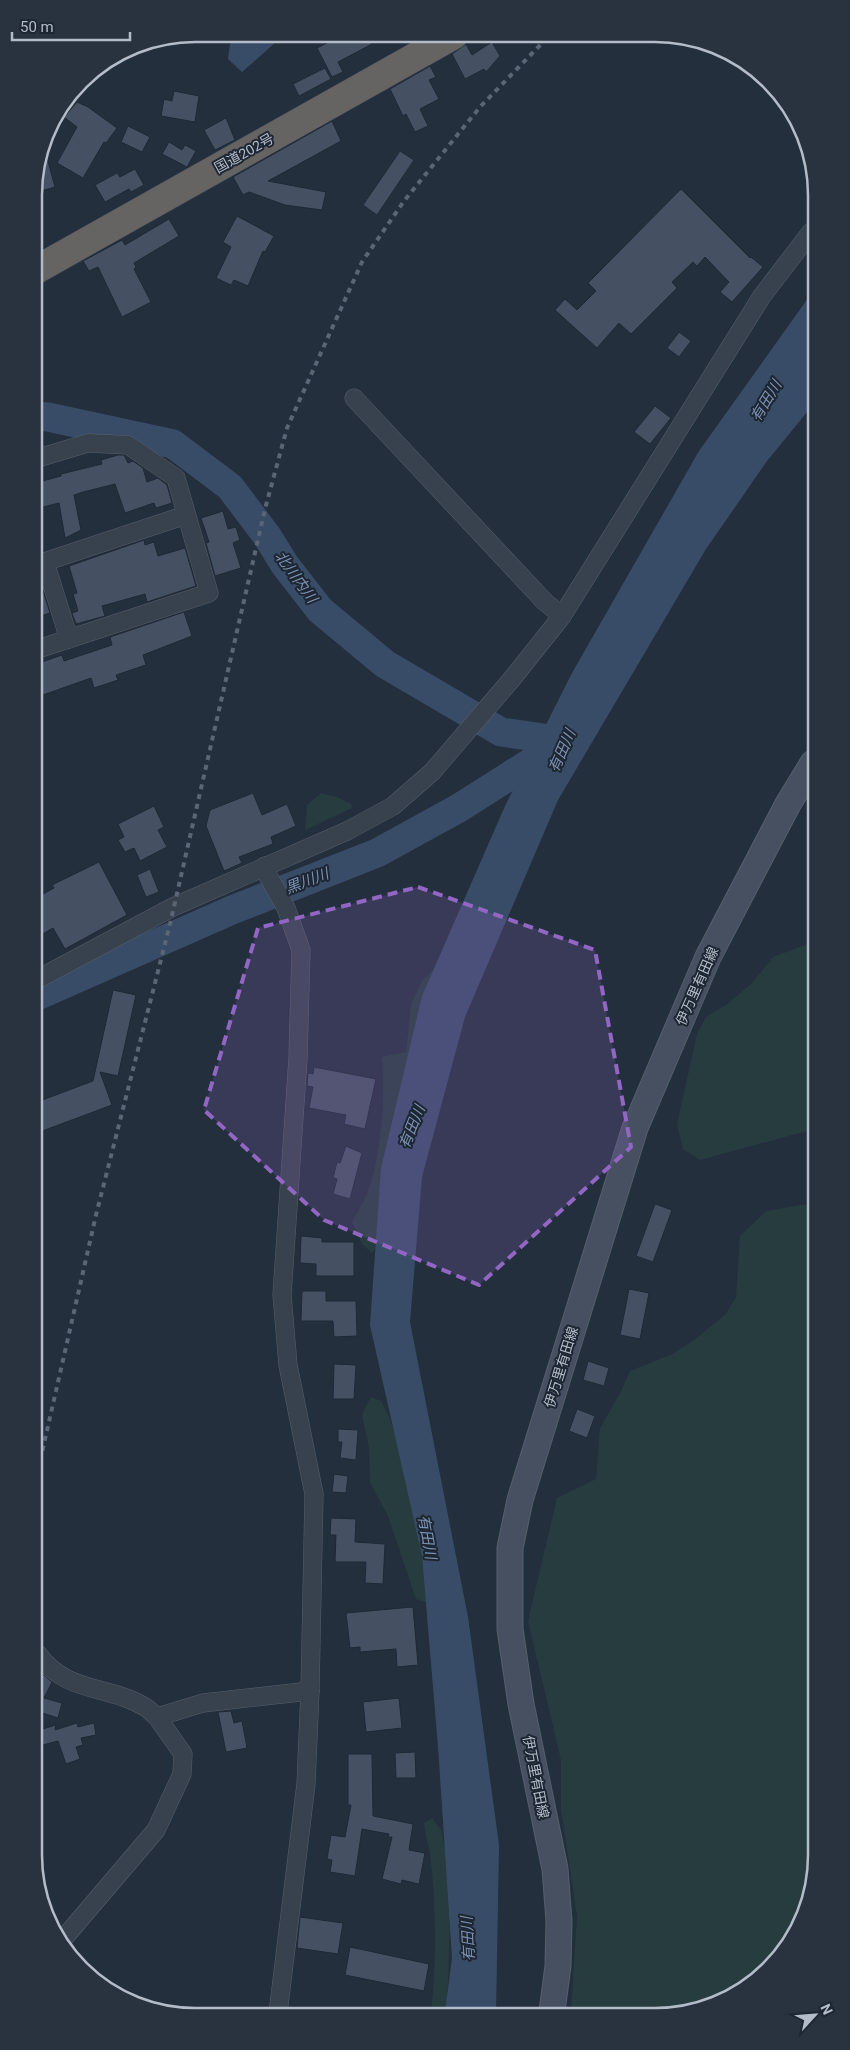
<svg xmlns="http://www.w3.org/2000/svg" width="850" height="2050" font-family="Roboto,'Noto Sans JP',sans-serif">
  <style>
    .green { fill: #263c3f }
    .water { fill: #394c67 }
    .lines { fill: none; stroke-linecap: round; stroke-linejoin: round }
    .river { stroke: #394c67; stroke-width: 29 }
    .building { fill: #455162; stroke: #1f2835 }
    .minor-casing { stroke: #565f6c; stroke-width: 19 }
    .secondary-casing { stroke: #565f6c; stroke-width: 27 }
    .trunk-casing { stroke: #434c59; stroke-width: 29 }
    .minor { stroke: #38414e; stroke-width: 18 }
    .secondary { stroke: #465061; stroke-width: 25 }
    .trunk { stroke: #656462; stroke-width: 28 }
    .rail { stroke: #5a6575; stroke-width: 4; stroke-dasharray: 5 5; stroke-linecap: butt }
    .marked { fill: #9266c3; fill-opacity: 0.2; stroke: #9266c3; stroke-width: 4; stroke-dasharray: 10 6; stroke-linejoin: round }
    .labels { text-anchor: middle; stroke-width: 4; stroke-linejoin: round; paint-order: stroke }
    .street-label { font-size: 14px; fill: #b4bcc9; stroke: #1d2633 }
    .water-label { font-size: 15px; font-style: italic; fill: #7c92b1; stroke: #1d2633 }
    .rim { fill: none; stroke: #b4bcc9; stroke-width: 2.5 }
  </style>
  <rect width="100%" height="100%" fill="#242f3e"/>
  <g class="green">
    <polygon points="321,793 337,797 351,804 352,808 305,830 307,805"/>
    <polygon points="813,942 814,1129 700,1160 683,1149 677,1124 697,1034 706,1017 729,1003 753,982 773,957"/>
    <path d="M446,959L383,1237L372,1253L362,1244L352,1222C357,1212 364,1202 368,1191C380,1161 387,1089 381,1057L406,1052L411,1004L423,979Z"/>
    <polygon points="801,1205 814,1205 816,1865 804,1916 783,1953 744,1989 696,2011 571,2011 577,1916 561,1810 561,1760 528,1621 557,1498 596,1479 600,1428 620,1393 630,1371 673,1354 694,1340 726,1314 736,1297 740,1236 766,1211"/>
    <polygon points="371,1397 381,1401 390,1419 417,1506 428,1603 416,1599 388,1516 370,1482 369,1447 362,1415"/>
    <path d="M432,1818L441,1830L446,1855L450,1917L447,2012H431C437,1960 436,1905 430,1853C428,1843 425,1833 424,1823Z"/>
  </g>
  <g class="water">
    <polygon points="247,34 285,34 242,72 228,59 230,44"/>
    <polygon points="811,294 812,406 767,461 706,549 558,800 465,1017 422,1177 410,1322 468,1617 499,1845 496,2012 445,2012 452,1958 438,1746 422,1556 370,1325 381,1168 422,996 505,806 572,673 699,451"/>
  </g>
  <g class="lines">
    <g class="river">
      <polyline points="35,416 48,417 173,444 230,487 267,536 285,565 320,610 385,664 501,732 564,741"/>
      <polyline points="37,996 232,910 377,853 459,808 558,745"/>
    </g>
  </g>
  <g class="building">
    <polygon points="333,35 368,35 372,44 338,62 343,72 332,77 317,48 335,39"/>
    <polygon points="492,42 500,56 486,72 484,69 465,79 452,54 466,44 472,55"/>
    <polygon points="430,66 436,77 429,80 439,99 420,109 428,126 415,132 406,114 403,116 390,89"/>
    <polygon points="325,68 331,79 299,96 293,84"/>
    <polygon points="174,91 199,96 195,122 161,116 164,99 172,101"/>
    <polygon points="77,102 88,107 117,128 106,143 104,142 83,178 57,163 77,127 64,117"/>
    <polygon points="226,118 235,140 215,150 204,130"/>
    <polygon points="332,121 341,141 268,181 326,192 322,210 285,205 249,192 243,195 233,177"/>
    <polygon points="128,126 150,137 142,152 121,142"/>
    <polygon points="169,142 182,150 185,145 196,151 187,167 162,154"/>
    <polygon points="44,147 55,187 34,193 34,185"/>
    <polygon points="400,151 414,160 377,215 363,205"/>
    <polygon points="135,169 144,185 131,192 129,189 105,202 95,185 117,173 120,177"/>
    <polygon points="681,189 750,258 751,257 763,267 732,302 720,292 729,282 705,257 697,266 693,262 672,282 677,288 631,334 619,323 597,348 555,310 565,299 577,310 596,291 588,283"/>
    <polygon points="237,216 274,236 265,252 263,251 248,286 234,280 231,285 216,278 231,247 223,242"/>
    <polygon points="169,219 179,236 134,263 136,267 134,269 151,302 122,317 98,267 89,271 83,261 122,240 125,245"/>
    <polygon points="679,332 691,341 679,357 667,348"/>
    <polygon points="655,406 671,418 650,444 634,432"/>
    <polygon points="118,455 124,455 128,463 133,461 143,468 147,482 158,478 167,485 172,503 156,508 154,503 125,513 115,484 83,492 74,495 81,530 65,538 59,503 35,509 35,483 61,476 61,474 102,464 101,460"/>
    <polygon points="223,511 228,529 236,527 240,540 233,543 241,568 215,576 206,543 209,542 201,518"/>
    <polygon points="144,540 145,545 154,542 158,556 185,548 196,586 147,602 145,594 102,606 105,616 76,624 72,613 78,611 73,594 77,593 69,566"/>
    <polygon points="35,575 38,575 50,613 41,616 35,601"/>
    <polygon points="184,612 192,636 143,655 146,665 116,675 118,680 94,688 91,678 43,695 36,672 36,664 62,655 64,661 112,645 110,637"/>
    <polygon points="253,793 262,815 287,804 296,826 271,837 273,844 239,857 242,863 224,871 206,826 210,810"/>
    <polygon points="154,806 164,827 158,830 167,847 140,861 134,848 125,852 118,840 124,837 118,824"/>
    <polygon points="99,862 127,915 65,949 53,928 36,938 36,898 54,888 52,885"/>
    <polygon points="150,869 159,892 146,897 137,875"/>
    <polygon points="113,990 136,995 118,1076 100,1072 112,1105 37,1133 37,1102 93,1081"/>
    <polygon points="314,1067 376,1079 365,1129 344,1124 346,1115 309,1108 313,1087 307,1086 308,1073 313,1074"/>
    <polygon points="346,1146 362,1153 350,1199 333,1194 337,1179 333,1178 337,1162 340,1163"/>
    <polygon points="655,1204 672,1210 653,1262 636,1256"/>
    <polygon points="301,1236 322,1238 322,1242 354,1242 354,1276 316,1276 316,1264 300,1263"/>
    <polygon points="629,1289 649,1293 640,1339 620,1335"/>
    <polygon points="302,1291 326,1291 326,1301 356,1301 357,1336 334,1337 333,1321 301,1321"/>
    <polygon points="588,1361 609,1368 604,1386 583,1380"/>
    <polygon points="334,1364 356,1365 354,1399 333,1399"/>
    <polygon points="577,1409 595,1416 587,1438 569,1431"/>
    <polygon points="338,1429 358,1430 356,1460 340,1458 342,1442 338,1442"/>
    <polygon points="334,1474 348,1476 346,1493 332,1492"/>
    <polygon points="331,1518 356,1519 355,1542 385,1544 383,1584 365,1583 366,1562 335,1562 336,1535 330,1535"/>
    <polygon points="413,1607 418,1665 397,1667 396,1649 360,1652 360,1647 350,1648 346,1613"/>
    <polygon points="39,1671 52,1682 44,1698 62,1703 58,1718 39,1712"/>
    <polygon points="399,1698 402,1728 366,1732 363,1702"/>
    <polygon points="231,1711 234,1723 242,1721 247,1748 226,1752 218,1712"/>
    <polygon points="77,1723 78,1727 94,1723 96,1735 81,1738 83,1745 76,1747 80,1759 66,1764 58,1741 39,1746 39,1730 56,1725 55,1730"/>
    <polygon points="415,1752 416,1778 396,1778 395,1753"/>
    <polygon points="348,1754 372,1754 373,1816 413,1824 409,1850 425,1853 419,1884 402,1880 401,1884 382,1879 392,1837 388,1837 389,1834 362,1829 355,1876 330,1872 332,1860 327,1859 331,1835 345,1837 351,1805 348,1805"/>
    <polygon points="300,1917 343,1923 338,1954 297,1948"/>
    <polygon points="350,1947 429,1964 424,1991 345,1975"/>
  </g>
  <g class="lines">
    <g class="minor-casing">
      <g id="minor">
        <polyline points="354,398 545,602 562,616"/>
        <polyline points="35,459 88,443 128,445 176,478 209,593 35,650"/>
        <polyline points="45,562 69,639"/>
        <polyline points="35,565 186,515"/>
        <polyline points="265,866 267,874 286,908 301,950 298,1058 282,1295 288,1365 314,1494 310,1691 306,1784 278,2013"/>
        <polyline points="36,980 173,907 347,831 393,806 432,772 511,680 562,616 762,296 811,232"/>
        <path d="M38,1654C66,1694 110,1685 145,1707C149,1709 153,1714 157,1717L203,1703L310,1691"/>
        <polyline points="64,1938 156,1830 182,1774 183,1754 157,1717"/>
      </g>
    </g>
    <g class="secondary-casing">
      <polyline id="secondary" points="552,2011 558,1966 559,1921 555,1869 521,1704 510,1629 510,1548 520,1500 635,1128 708,957 788,804 813,763"/>
    </g>
    <g class="trunk-casing">
      <polyline id="trunk" points="34,271 454,35"/>
    </g>
    <use href="#minor" class="minor"/>
    <use href="#secondary" class="secondary"/>
    <use href="#trunk" class="trunk"/>
    <polyline class="rail" points="38,1470 96,1215 170,924 265,509 287,428 362,262 404,201 480,107 549,36"/>
  </g>
  <path class="marked" d="M418,887L595,950L631,1147L479,1285L324,1220L204,1110L258,928Z"/>
  <g class="labels">
    <g class="street-label">
      <text transform="translate(244 153) rotate(-29)" y="5">国道202号</text>
      <text transform="translate(697 986) rotate(-66)" y="5">伊万里有田線</text>
      <text transform="translate(561 1367) rotate(-73)" y="5">伊万里有田線</text>
      <text transform="translate(536 1777) rotate(79)" y="5">伊万里有田線</text>
    </g>
    <g class="water-label">
      <text transform="translate(766 401) rotate(-59)" y="5">有田川</text>
      <text transform="translate(296 577) rotate(54)" y="5">北川内川</text>
      <text transform="translate(562 751) rotate(-66)" y="5">有田川</text>
      <text transform="translate(307 881) rotate(-21)" y="5">黒川川</text>
      <text transform="translate(412 1127) rotate(-68)" y="5">有田川</text>
      <text transform="translate(427 1537) rotate(80)" y="5">有田川</text>
      <text transform="translate(468 1939) rotate(-93)" y="5">有田川</text>
    </g>
  </g>
  <path d="M0 0H850V2050H0ZM195 42H655A153 153 0 0 1 808 195V1855A153 153 0 0 1 655 2008H195A153 153 0 0 1 42 1855V195A153 153 0 0 1 195 42Z" fill="#29323f" fill-rule="evenodd"/>
  <path class="rim" d="M195 42H655A153 153 0 0 1 808 195V1855A153 153 0 0 1 655 2008H195A153 153 0 0 1 42 1855V195A153 153 0 0 1 195 42Z"/>
  <g transform="translate(815 2015) rotate(64)" stroke="#1d2633" stroke-width="4" paint-order="stroke">
  <path d="M0-4L9 19L0 12L-9 19Z" fill="#b4bcc9"/>
  <text y="-8" font-size="14" font-weight="bold" text-anchor="middle" fill="#b4bcc9">N</text>
  </g>
  <path d="M12 32v8h118v-8" fill="none" stroke="#b4bcc9" stroke-width="2.5"/>
  <text x="20" y="32" font-size="15" fill="#b4bcc9" stroke="#1d2633" stroke-width="4" paint-order="stroke">50 m</text>
</svg>
